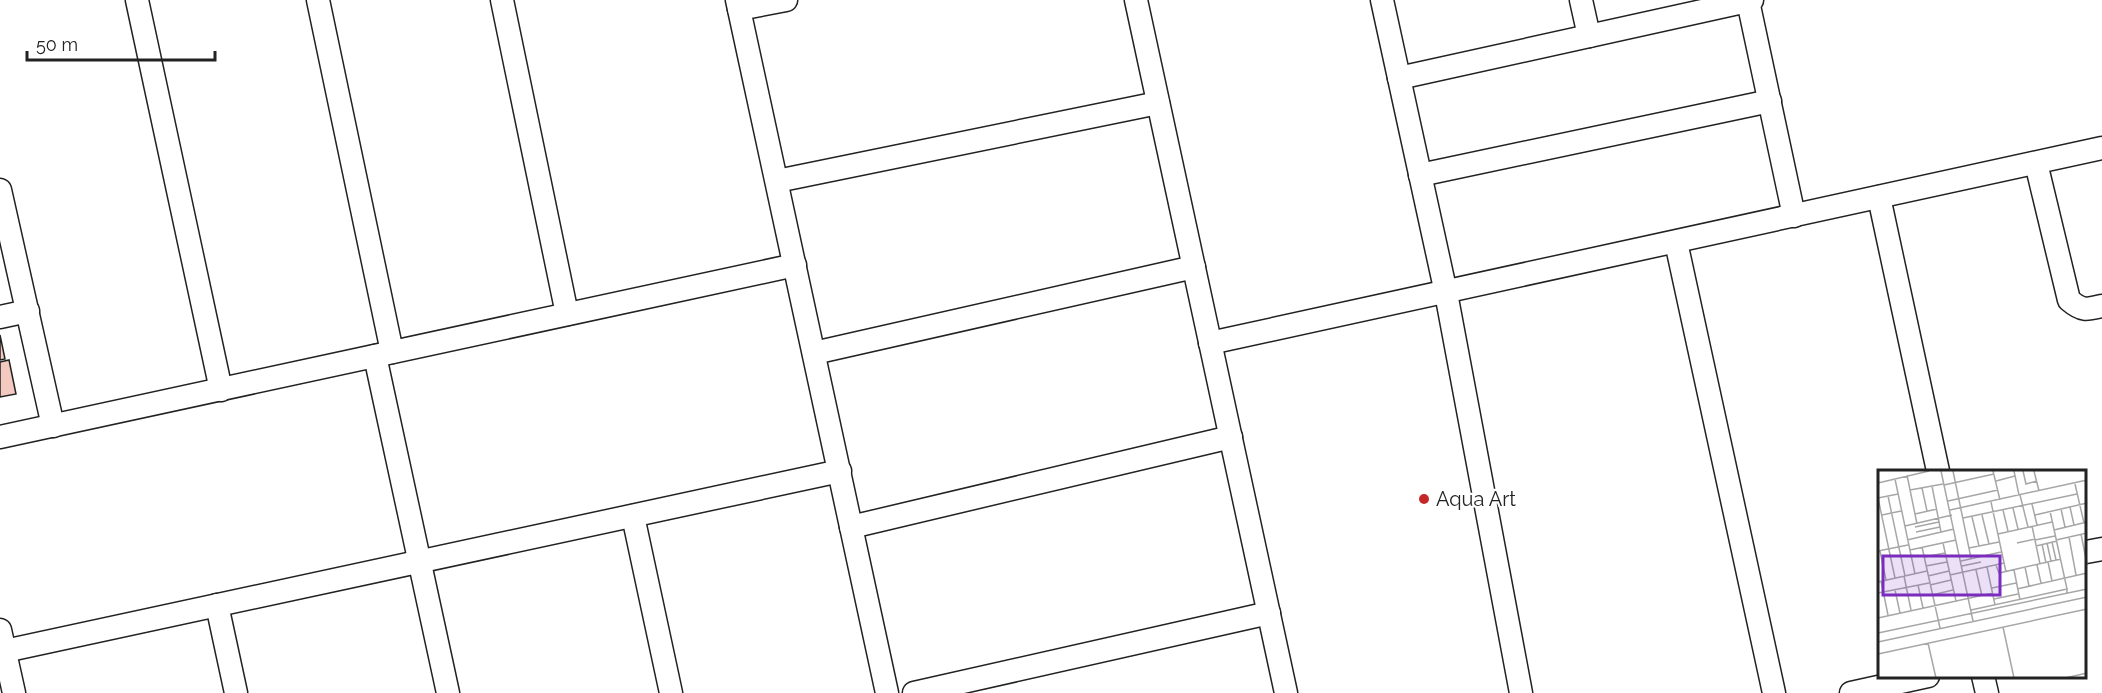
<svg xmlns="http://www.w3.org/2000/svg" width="2102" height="693" font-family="Raleway,sans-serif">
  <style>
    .building { fill: #f3c9c0; stroke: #222; stroke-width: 1.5 }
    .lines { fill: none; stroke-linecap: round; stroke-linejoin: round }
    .street-casing { stroke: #222; stroke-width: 25 }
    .street { stroke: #fff; stroke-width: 22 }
    .poi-dot { fill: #c62828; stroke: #fff; stroke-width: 2 }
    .labels { text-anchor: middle; stroke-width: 4.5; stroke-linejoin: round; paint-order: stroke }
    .poi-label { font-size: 20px; fill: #222; stroke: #fff; text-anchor: start }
    .inset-road { fill: none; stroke: #a7a7a7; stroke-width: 1.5 }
    .view { fill: #7b2cbf; fill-opacity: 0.15; stroke: #7b2cbf; stroke-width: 3 }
    .inset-edge { fill: none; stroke: #222; stroke-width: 3 }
  </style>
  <rect width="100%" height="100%" fill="#fff"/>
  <g class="building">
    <polygon points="0,335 5,359 0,360"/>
    <polygon points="9,360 16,394 0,397 0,362"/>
  </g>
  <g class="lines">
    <g class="street-casing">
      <g id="street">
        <polyline points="137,0 221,390"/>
        <polyline points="318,0 392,352"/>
        <polyline points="502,0 567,314"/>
        <polyline points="737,0 887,693"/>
        <polyline points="1136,0 1286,693"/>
        <polyline points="1382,0 1446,293 1521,693"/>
        <polyline points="1581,0 1589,36"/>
        <polyline points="1748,1 1794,216"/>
        <polyline points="739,9 786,0"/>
        <polyline points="1399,78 1752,0"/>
        <path d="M2036,163L2069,300C2082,311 2086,310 2102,306"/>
        <polyline points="1420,175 1770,101"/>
        <polyline points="777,181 1158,103"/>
        <polyline points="0,190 53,426"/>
        <polyline points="1879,197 1938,471"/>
        <polyline points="1676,242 1774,693"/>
        <polyline points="0,317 28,311"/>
        <polyline points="1210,343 2102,148"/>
        <polyline points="814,353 1194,267"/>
        <polyline points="375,356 448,693"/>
        <polyline points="0,437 795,265"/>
        <polyline points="633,516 671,693"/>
        <polyline points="851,527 1231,437"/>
        <polyline points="2086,552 2102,549"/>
        <polyline points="217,605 236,693"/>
        <polyline points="0,630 14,693"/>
        <polyline points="0,652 840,471"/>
        <polyline points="1983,676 1987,693"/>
        <polyline points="914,693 1269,613"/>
        <polyline points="1851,693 1928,676"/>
      </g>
    </g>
    <use href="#street" class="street"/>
  </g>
  <circle class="poi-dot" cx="1424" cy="499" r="6"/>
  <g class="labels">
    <g class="poi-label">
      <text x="1436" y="506">Aqua Art</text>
    </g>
  </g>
  <g transform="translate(1878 470)">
    <rect width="208" height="208" fill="#fff"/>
    <path class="inset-road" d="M63,1L95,151M75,1L93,88M115,1L122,30M136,1L141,25M145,1L148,14L159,11M156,1L161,21M29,5L39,54M17,9L37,104M118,11L137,6M0,13L51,1M197,14L206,53M66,15L116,4M54,16L63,62M44,18L49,41M32,20L65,14M142,25L150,57M10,26L27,106M0,28L17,108M0,28L20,24M70,31L120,20M113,32L128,102M154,34L159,55M192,37L196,55M135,38L140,59M183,39L187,57M72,40L209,10M125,40L130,61M172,41L189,119M37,44L59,39M4,45L23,41M104,45L111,74M157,45L209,33M94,47L101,76M85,48L199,24M27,56L74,45M154,56L162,94M37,57L61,52M176,60L209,52M38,62L62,57M120,64L174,52M203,64L209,94M191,67L198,105M29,70L76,59M157,70L177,66M178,70L209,63M174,72L178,90M65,73L78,131M139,73L157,69M169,73L173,91M164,74L168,93M158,76L179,71M44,77L62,158M91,78L121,72M32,80L78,70M0,81L30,75M2,81L8,110M46,87L67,83M83,91L123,82M170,92L174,111M118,95L121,103L183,89M159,95L163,113M48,96L69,92M84,96L103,92M109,97L117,135M147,97L151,116M98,100L104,126M136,100L142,130M72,105L126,93M26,106L33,140M50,106L71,101M3,111L10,145M0,112L49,101M40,115L45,138M52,115L73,110M114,118L138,113M139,119L209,103M17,120L22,143M0,123L51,113M54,125L75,120M116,129L140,124M93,140L189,119V123M0,148L115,123M125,157L136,208M0,163L209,119M0,172L209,127M50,173L58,208M0,184L209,139M187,208L209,203"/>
    <path class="view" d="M5,86H122V125H5Z"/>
    <rect width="208" height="208" class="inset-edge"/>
  </g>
  <path d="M27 51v9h188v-9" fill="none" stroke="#222222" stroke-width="3"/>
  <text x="36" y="51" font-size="18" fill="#222222" stroke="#ffffff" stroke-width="4.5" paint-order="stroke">50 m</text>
</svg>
